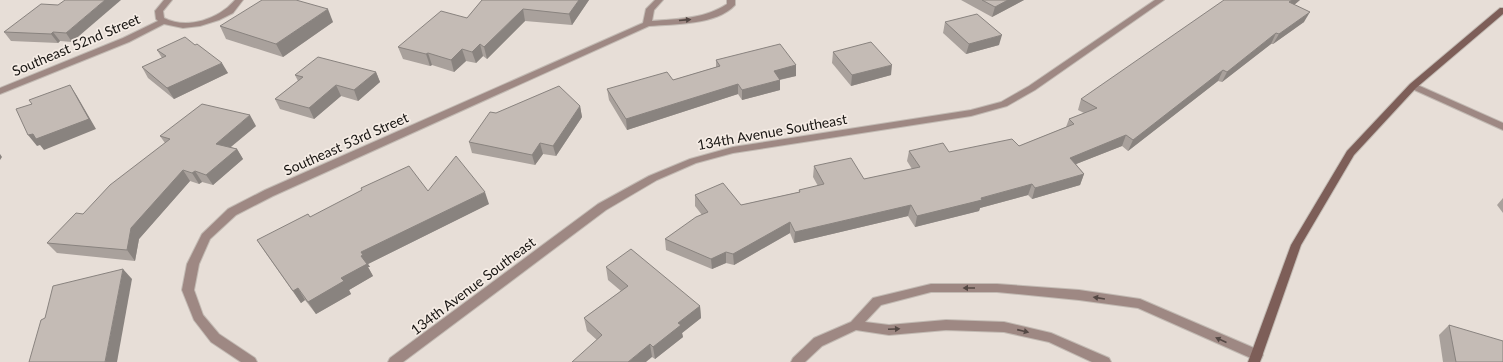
<svg xmlns="http://www.w3.org/2000/svg" width="1503" height="362" font-family="Lato,sans-serif">
  <style>
    .lines { fill: none; stroke-linecap: round; stroke-linejoin: round }
    .minor-casing { stroke: #c2bab3; stroke-width: 2 }
    .secondary-casing { stroke: #c2bab3; stroke-width: 2 }
    .minor { fill: #9e8883; fill-rule: evenodd }
    .secondary { fill: #7d5e58; fill-rule: evenodd }
    .wall { fill: #a9a19c }
    .shaded-wall { fill: #89837f }
    .building { fill: #c4bbb5; stroke: #89837f }
    .oneway { fill: #544844 }
    .labels { text-anchor: middle; stroke-width: 3.5; stroke-linejoin: round; paint-order: stroke }
    .street-label { font-size: 14px; fill: #171411; stroke: #f4ebe4 }
  </style>
  <rect width="100%" height="100%" fill="#e7ded7"/>
  <g class="lines">
    <g class="minor-casing">
      <g id="minor">
        <path d="M164,0H172L163,11L164,18C187,30 219,19 235,0H243L233,13L219,20L200,26L183,28L164,24L129,42L0,94V88L123,38L158,21L156,19L155,11Z"/>
        <path d="M655,0H663L654,10L652,21C678,19 704,19 727,4V0H735V5C717,25 674,24 649,26L273,196L236,215L210,239L199,264L194,290L203,315L219,334L255,358L257,362H241L211,342L194,320L182,290L187,264L202,234L228,209L265,190L643,23L646,9Z"/>
        <polygon points="1155,0 1164,0 1035,90 1007,106 971,116 733,153 696,163 657,180 606,210 403,362 388,362 390,358 598,204 649,176 690,159 733,147 971,110 1001,102 1029,86"/>
        <polygon points="1413,83 1503,123 1503,130 1410,88 1409,86"/>
        <polygon points="931,284 997,284 1079,290 1140,299 1261,351 1263,355 1261,359 1257,360 1253,359 1138,308 1079,300 997,292 931,292 881,305 865,322 889,325 946,320 1004,322 1051,333 1109,358 1111,362 1092,362 1049,342 1004,332 946,330 889,335 856,330 822,346 805,362 791,362 793,358 814,338 851,322 873,298"/>
      </g>
    </g>
    <g class="secondary-casing">
      <polygon id="secondary" points="1500,8 1503,8 1503,14 1416,88 1354,155 1301,245 1260,362 1248,362 1291,245 1347,151 1410,84"/>
    </g>
    <use href="#minor" class="minor"/>
    <use href="#secondary" class="secondary"/>
  </g>
  <g class="wall">
    <polygon points="482,0 589,0 572,25 525,21 487,59 483,56 476,63 466,61 454,72 432,65 430,66 403,59 398,47 467,18"/>
    <polygon points="961,0 1024,0 992,17"/>
    <polygon points="1300,0 1294,5 1304,22 1273,44 1271,44 1222,82 1218,81 1128,151 1122,146 1076,164 1084,174 1080,185 1032,199 1028,195 980,208 979,211 915,227 908,216 794,243 790,233 734,265 726,263 712,269 666,250 665,239 702,215 695,206 695,195 741,205 799,192 799,190 818,186 813,177 814,166 864,179 912,169 907,161 909,151 949,152 1019,146 1066,127 1069,119 1084,113 1078,110 1081,99"/>
    <polygon points="58,5 72,42 60,41 58,43 11,41 4,32"/>
    <polygon points="333,22 283,57 226,39 220,26"/>
    <polygon points="945,22 999,45 966,54 943,33"/>
    <polygon points="195,45 228,73 174,99 148,78 142,67 162,58 157,50"/>
    <polygon points="833,52 891,75 851,86 832,63"/>
    <polygon points="716,60 796,65 796,76 780,80 780,90 742,100 738,94 627,130 609,100 607,89 673,80 716,67"/>
    <polygon points="376,72 380,82 358,101 341,96 314,119 280,109 275,99 298,81 295,75"/>
    <polygon points="580,106 582,117 556,156 543,154 535,165 472,153 469,142 496,113"/>
    <polygon points="256,126 231,147 237,149 243,159 213,185 202,182 199,184 190,181 139,239 135,261 57,253 47,243 83,214 165,143 160,136"/>
    <polygon points="428,191 489,204 368,264 370,267 368,267 373,276 349,290 351,294 316,314 305,300 301,303 265,252 257,240 310,217"/>
    <polygon points="1503,198 1503,213 1497,205"/>
    <polygon points="606,267 700,306 701,318 682,333 683,337 655,359 652,357 597,340 587,331 584,318 621,291 608,280"/>
    <polygon points="1449,325 1503,362 1443,362 1439,335"/>
  </g>
  <g class="shaded-wall">
    <polygon points="105,0 121,0 72,42 66,33"/>
    <polygon points="579,0 589,0 572,25 569,14"/>
    <polygon points="1008,0 1024,0 992,17 995,7"/>
    <polygon points="1292,0 1300,0 1284,13 1289,2"/>
    <polygon points="328,9 333,22 283,57 276,44"/>
    <polygon points="523,9 525,21 487,59 484,47"/>
    <polygon points="1310,12 1304,22 1273,44 1279,34"/>
    <polygon points="53,32 60,41 58,43 51,34"/>
    <polygon points="1276,33 1271,44 1222,82 1227,72"/>
    <polygon points="1002,35 999,45 966,54 969,44"/>
    <polygon points="480,44 483,56 476,63 472,52"/>
    <polygon points="462,49 466,61 454,72 451,60"/>
    <polygon points="428,53 432,65 430,66 426,54"/>
    <polygon points="222,63 228,73 174,99 167,88"/>
    <polygon points="796,65 796,76 773,81 774,71"/>
    <polygon points="892,65 891,75 851,86 852,75"/>
    <polygon points="1223,70 1218,81 1128,151 1133,140"/>
    <polygon points="376,72 380,82 358,101 354,90"/>
    <polygon points="780,80 780,90 742,100 742,90"/>
    <polygon points="738,84 738,94 627,130 626,119"/>
    <polygon points="70,85 77,96 96,129 44,150 40,145 37,146 28,135"/>
    <polygon points="336,85 341,96 314,119 309,108"/>
    <polygon points="580,106 582,117 556,156 553,146"/>
    <polygon points="250,115 256,126 222,154 216,144"/>
    <polygon points="1126,135 1122,146 1066,168 1070,158"/>
    <polygon points="540,143 543,154 535,165 532,155"/>
    <polygon points="237,149 243,159 213,185 206,175"/>
    <polygon points="0,154 2,157 0,160"/>
    <polygon points="183,170 190,181 139,239 135,261 127,250 131,228"/>
    <polygon points="195,171 202,182 199,184 192,173"/>
    <polygon points="1084,174 1080,185 1032,199 1035,188"/>
    <polygon points="1032,184 1028,195 980,208 979,211 915,227 917,216"/>
    <polygon points="485,192 489,204 368,264 370,267 368,267 373,276 349,290 351,294 316,314 308,302 341,278 361,256 361,252"/>
    <polygon points="911,205 908,216 794,243 795,232"/>
    <polygon points="790,222 790,233 734,265 733,254"/>
    <polygon points="726,252 726,263 712,269 711,259"/>
    <polygon points="123,269 132,279 117,362 105,362"/>
    <polygon points="298,288 305,300 301,303 293,291"/>
    <polygon points="700,306 701,318 682,333 683,337 655,359 653,347 678,323"/>
    <polygon points="650,344 652,357 646,362 628,362"/>
  </g>
  <g class="building">
    <polygon points="65,0 105,0 66,33 53,32 51,34 4,32 41,4 58,5"/>
    <polygon points="262,0 296,0 328,9 276,44 220,26"/>
    <polygon points="482,0 579,0 569,14 523,9 484,47 480,44 472,52 462,49 451,60 428,53 426,54 398,47 441,11 467,18"/>
    <polygon points="982,0 1008,0 995,7"/>
    <polygon points="1224,0 1292,0 1289,2 1310,12 1279,34 1276,33 1227,72 1223,70 1133,140 1126,135 1070,158 1084,174 1035,188 1032,184 981,198 982,200 917,216 911,205 795,232 790,222 733,254 726,252 711,259 665,239 696,217 708,212 695,195 723,183 741,205 800,192 799,190 824,184 814,166 851,158 864,179 920,167 909,151 943,143 949,152 1012,139 1019,146 1074,124 1069,119 1097,108 1081,99"/>
    <polygon points="977,14 1002,35 969,44 945,22"/>
    <polygon points="185,37 195,45 197,44 222,63 167,88 142,67 166,56 157,50"/>
    <polygon points="871,42 892,65 852,75 833,52"/>
    <polygon points="780,44 796,65 774,71 780,80 742,90 738,84 626,119 607,89 667,72 673,80 720,66 716,60"/>
    <polygon points="318,57 376,72 354,90 336,85 309,108 275,99 303,77 295,75"/>
    <polygon points="70,85 89,119 36,139 33,134 28,135 16,109 32,104 29,100"/>
    <polygon points="559,86 580,106 553,146 540,143 532,155 469,142 490,112 496,113"/>
    <polygon points="202,104 250,115 216,144 237,149 206,175 195,171 192,173 183,170 131,228 127,250 47,243 76,213 83,214 110,185 170,139 160,136"/>
    <polygon points="456,156 485,192 361,252 363,255 361,256 367,264 341,278 344,281 308,302 298,288 293,291 257,240 308,214 310,217 362,190 361,188 409,166 428,191"/>
    <polygon points="631,249 700,306 678,323 681,325 653,347 650,344 628,362 572,362 602,335 584,318 628,286 606,267"/>
    <polygon points="123,269 105,362 29,362 41,320 45,318 53,286"/>
    <polygon points="1449,325 1503,341 1503,362 1456,362"/>
  </g>
  <defs><path id="oneway-solid" d="M-6-.8H1V-3.2L6.5 0L1 3.2V.8H-6Z"/></defs>
  <g class="oneway">
    <use href="#oneway-solid" transform="translate(685 20) rotate(-5)"/>
    <use href="#oneway-solid" transform="translate(969 288) rotate(180)"/>
    <use href="#oneway-solid" transform="translate(1099 298) rotate(-171)"/>
    <use href="#oneway-solid" transform="translate(894 329) rotate(-3)"/>
    <use href="#oneway-solid" transform="translate(1023 331) rotate(13)"/>
    <use href="#oneway-solid" transform="translate(1221 340) rotate(-156)"/>
  </g>
  <g class="labels">
    <g class="street-label">
      <text transform="translate(76 45) rotate(-23)" y="5">Southeast 52nd Street</text>
      <text transform="translate(772 132) rotate(-10)" y="5">134th Avenue Southeast</text>
      <text transform="translate(346 144) rotate(-24)" y="5">Southeast 53rd Street</text>
      <text transform="translate(473 286) rotate(-37)" y="5">134th Avenue Southeast</text>
    </g>
  </g>
</svg>
